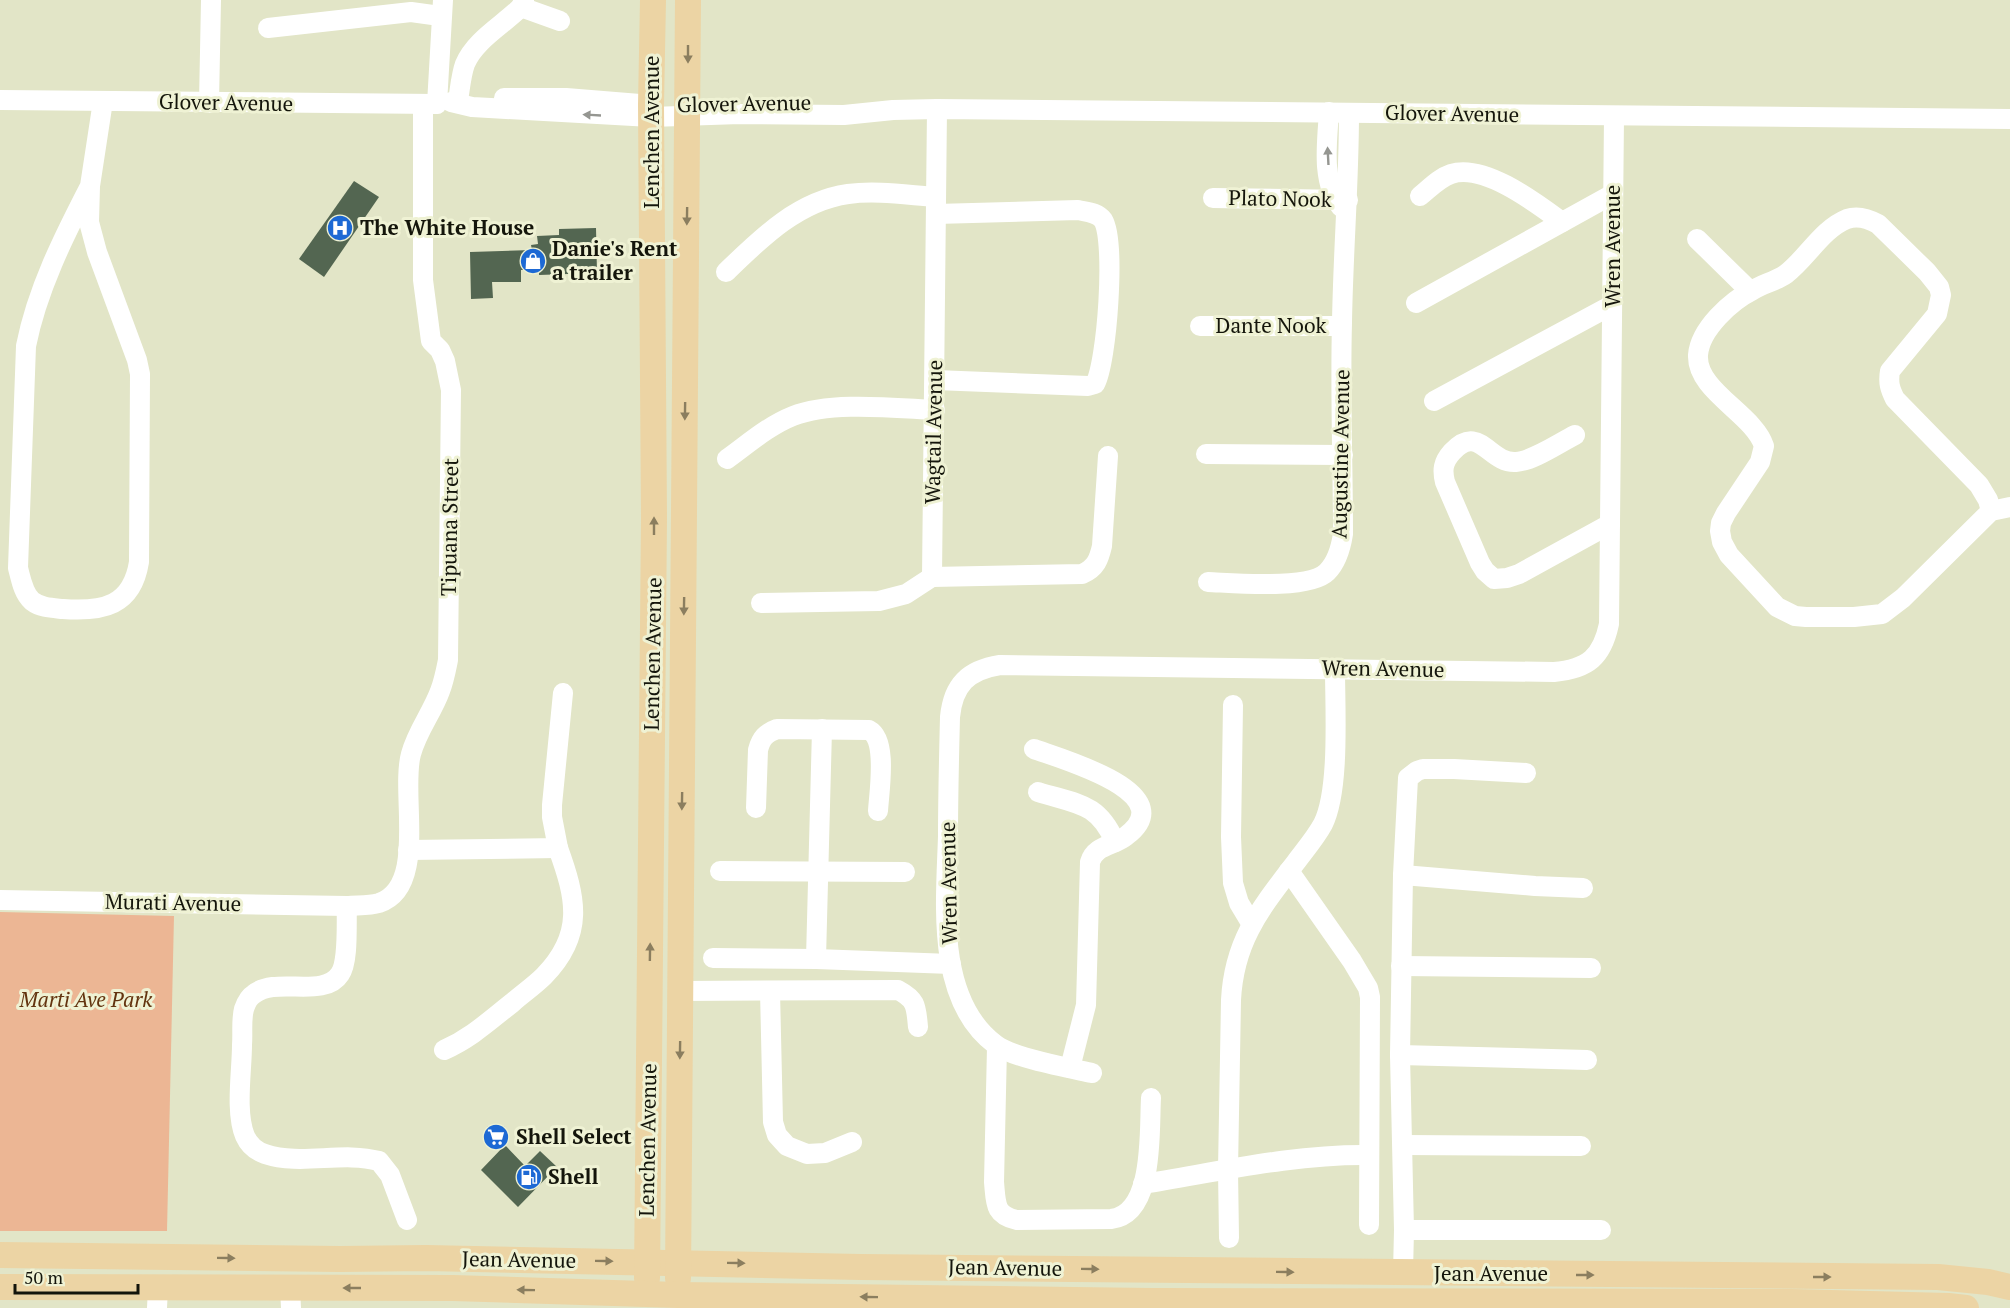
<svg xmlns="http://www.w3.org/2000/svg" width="2010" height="1308" font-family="'PT Serif',serif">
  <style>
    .green { fill: #ecb694 }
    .building { fill: #536651 }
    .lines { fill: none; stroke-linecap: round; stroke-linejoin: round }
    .minor { stroke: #fff; stroke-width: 20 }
    .major { stroke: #ecd4a4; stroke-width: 26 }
    .oneway { fill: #8b7e5f }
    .oneway2 { fill: #959691 }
    .labels { text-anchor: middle; stroke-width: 6; stroke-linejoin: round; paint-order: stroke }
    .street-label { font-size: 21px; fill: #14150b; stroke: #eff2d4 }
    .poi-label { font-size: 21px; font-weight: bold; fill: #14150b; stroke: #eff2d4; text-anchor: start }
    .park-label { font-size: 21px; font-style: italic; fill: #63340f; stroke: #eff2d4 }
  </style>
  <rect width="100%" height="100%" fill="#e2e5c7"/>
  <polygon class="green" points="0,912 174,916 167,1231 0,1231"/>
  <g class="building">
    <polygon points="354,181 379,197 324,277 299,259"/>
    <polygon points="596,228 597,273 539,275 539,269 521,270 521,282 492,282 493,298 471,299 470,252 532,250 531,245 538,244 537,236 559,235 559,229"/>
    <polygon points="505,1145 525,1166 540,1151 557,1167 518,1207 481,1170"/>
  </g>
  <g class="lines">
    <g class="minor">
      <polyline points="521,7 560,21"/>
      <polyline points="268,28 411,12 440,16"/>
      <polyline points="504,98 566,98 652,105"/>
      <polyline points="0,100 436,104"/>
      <path d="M458,101C460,89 461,75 465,64C475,40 503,25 521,7L524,0"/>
      <polyline points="451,102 472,107 651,117 740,114 844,115 893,110 937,109 2010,119"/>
      <polyline points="209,103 211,0"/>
      <polyline points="437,104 443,0"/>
      <path d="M1329,112C1327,143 1321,182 1341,207"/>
      <path d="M90,186C64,236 37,290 26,346L18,568C21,579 23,593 32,601C41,608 52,608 63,609C103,612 132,606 139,562L140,374L137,360L97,252L89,222L90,186L103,101"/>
      <path d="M1420,196C1430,188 1439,178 1451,174C1484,163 1536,203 1562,222"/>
      <polyline points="1213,198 1348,200"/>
      <polyline points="1697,239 1750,291"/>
      <path d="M726,272C761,238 798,201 848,194C876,190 907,195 935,197"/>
      <polyline points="1416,303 1613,194"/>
      <polyline points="1200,326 1341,326"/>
      <path d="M935,380L1088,386L1095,384C1107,363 1116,241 1103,220C1097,212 1087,212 1078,210L936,214"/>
      <polyline points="1434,401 1612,305"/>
      <path d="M1575,435C1559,443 1533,461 1516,462C1489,464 1479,422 1452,452C1443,462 1442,470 1445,482L1480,563L1485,571L1494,579L1507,578L1519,574L1610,524"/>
      <polyline points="1206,454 1343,455"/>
      <path d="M727,459C748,444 768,426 793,416C831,401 893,408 935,410"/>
      <path d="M1991,511L1988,500L1979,485L1895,399C1890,389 1888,383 1890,371L1937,314L1941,295L1939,287L1927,272L1878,224C1869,219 1858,215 1847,219C1822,229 1807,258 1786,274C1776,281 1763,284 1753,290C1731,301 1700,329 1698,355C1696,391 1754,414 1764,446L1760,462L1726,513L1721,523L1720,531L1722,542L1729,555L1777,607L1795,616L1806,617H1854L1882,614L1903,598L1991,511L2010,507"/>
      <polyline points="932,577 937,109"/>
      <path d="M932,577L1082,574C1096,568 1099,559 1102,546L1108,456"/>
      <path d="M1208,582C1234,583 1309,590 1327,572C1337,562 1341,547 1343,534C1343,464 1340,393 1342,323C1343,253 1349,183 1349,113"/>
      <polyline points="761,603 879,601 906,594 932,577"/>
      <polyline points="1233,705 1231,837 1233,883 1239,903 1251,923"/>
      <path d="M1034,749C1061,759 1184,793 1126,836C1114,846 1095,845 1090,862L1086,1005L1070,1068"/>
      <path d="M1038,792C1076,804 1098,802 1115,842"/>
      <path d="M756,808L758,750C761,738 766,733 777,729L869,730C888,740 879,792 878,811"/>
      <polyline points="408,850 558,848 552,817 552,805 563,693"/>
      <polyline points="720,871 905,872"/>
      <polyline points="1289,871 1352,961 1368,988 1370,997 1369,1225"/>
      <polyline points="1403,875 1535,886 1583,888"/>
      <path d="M0,900L347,906C357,905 369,906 379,903C428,887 400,793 411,754C417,731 432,713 440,691C444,681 446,670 448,660L451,390L445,361L440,350L431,341L423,280V105"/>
      <path d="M347,906C346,923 349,961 340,974C324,999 276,976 254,994C249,997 246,1003 244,1009C241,1020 243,1033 242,1045C242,1071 235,1112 245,1136C249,1145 256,1151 265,1154C301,1166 342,1151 379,1161L390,1175L407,1220"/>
      <polyline points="713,958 816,959 951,964"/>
      <polyline points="816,959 822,729"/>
      <polyline points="1401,966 1591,968"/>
      <path d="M680,991L898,990C917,1000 916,1007 918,1027"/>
      <polyline points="770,991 773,1122 777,1135 787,1146 807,1154 825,1153 852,1142"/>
      <path d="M997,1047L994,1182C996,1203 994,1215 1017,1220L1111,1219C1155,1214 1149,1130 1151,1098"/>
      <path d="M444,1050C471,1038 489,1021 512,1003C522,994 534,986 544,976C585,934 576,898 558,848"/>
      <polyline points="1400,1055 1587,1060"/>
      <path d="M1092,1073C1069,1068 1013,1058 996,1045C935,1000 946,902 948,836C948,796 949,757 950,717C953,685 968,670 1000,665L1554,672C1588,669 1602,657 1609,624L1614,117"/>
      <polyline points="1403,1145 1581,1146"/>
      <path d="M1143,1184C1218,1172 1293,1154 1369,1155"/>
      <polyline points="1404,1230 1601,1230"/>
      <path d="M1229,1238L1228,1170L1231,1000C1234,940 1261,908 1296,862C1305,850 1316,837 1323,824C1340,790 1335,709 1335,669"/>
      <polyline points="1403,1273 1404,1230 1400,1055 1403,875 1408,778 1417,771 1423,769 1454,769 1526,773"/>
      <polyline points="290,1288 291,1308"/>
      <polyline points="157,1308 158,1288"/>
    </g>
    <g class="major">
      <polyline points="0,1255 340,1259 426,1258 861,1267 1938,1277 1988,1282 2010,1287"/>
      <polyline points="647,1278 654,518 651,105 653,0"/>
      <polyline points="678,1278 688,0"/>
      <polyline points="0,1287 453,1288 678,1295 1151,1301 1792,1302 1948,1306 1966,1308"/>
    </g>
  </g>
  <defs><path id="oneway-solid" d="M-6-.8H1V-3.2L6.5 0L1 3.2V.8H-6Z" transform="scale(1.5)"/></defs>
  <g class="oneway">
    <use href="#oneway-solid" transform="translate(688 54) rotate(90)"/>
    <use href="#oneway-solid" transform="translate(687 216) rotate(91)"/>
    <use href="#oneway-solid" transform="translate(685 411) rotate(91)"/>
    <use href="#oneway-solid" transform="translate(654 526) rotate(-90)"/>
    <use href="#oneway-solid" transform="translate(684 606) rotate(91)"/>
    <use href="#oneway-solid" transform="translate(682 801) rotate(91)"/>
    <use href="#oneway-solid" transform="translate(650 952) rotate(-89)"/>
    <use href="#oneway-solid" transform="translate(680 1050) rotate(91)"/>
    <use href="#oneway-solid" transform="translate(226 1258) rotate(1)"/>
    <use href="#oneway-solid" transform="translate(604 1261) rotate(1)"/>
    <use href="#oneway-solid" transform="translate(736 1263) rotate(1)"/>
    <use href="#oneway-solid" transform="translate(1090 1269) rotate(1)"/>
    <use href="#oneway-solid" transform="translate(1285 1272) rotate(1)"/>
    <use href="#oneway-solid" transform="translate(1585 1275)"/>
    <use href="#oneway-solid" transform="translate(1822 1277)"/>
    <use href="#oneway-solid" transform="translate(352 1288) rotate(-180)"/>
    <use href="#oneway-solid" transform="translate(526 1290) rotate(-179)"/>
    <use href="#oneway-solid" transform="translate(869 1297) rotate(-179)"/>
  </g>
  <g class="oneway2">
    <use href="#oneway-solid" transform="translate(592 115) rotate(-177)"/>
    <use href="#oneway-solid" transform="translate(1328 156) rotate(-93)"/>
  </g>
  <defs>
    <g id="hospital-disc" transform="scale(1.35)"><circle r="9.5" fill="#1d69d4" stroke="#eff2d4"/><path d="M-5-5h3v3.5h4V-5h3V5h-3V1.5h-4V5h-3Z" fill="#fff"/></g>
    <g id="shop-disc" transform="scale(1.35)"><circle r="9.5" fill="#1d69d4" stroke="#eff2d4"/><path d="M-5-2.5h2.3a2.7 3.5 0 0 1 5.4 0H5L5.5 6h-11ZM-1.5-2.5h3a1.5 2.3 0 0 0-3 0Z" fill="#fff"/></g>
    <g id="supermarket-disc" transform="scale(1.35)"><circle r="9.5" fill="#1d69d4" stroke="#eff2d4"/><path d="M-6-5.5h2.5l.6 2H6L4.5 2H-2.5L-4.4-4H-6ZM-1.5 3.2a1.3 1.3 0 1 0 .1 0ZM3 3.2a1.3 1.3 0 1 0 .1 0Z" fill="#fff"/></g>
    <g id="fuel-disc" transform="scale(1.35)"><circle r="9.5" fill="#1d69d4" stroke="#eff2d4"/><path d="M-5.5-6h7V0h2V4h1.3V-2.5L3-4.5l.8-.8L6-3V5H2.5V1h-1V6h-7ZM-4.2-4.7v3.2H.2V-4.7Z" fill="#fff"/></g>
  </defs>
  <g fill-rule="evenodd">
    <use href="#hospital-disc" x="340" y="228"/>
    <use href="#shop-disc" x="533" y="261"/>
    <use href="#supermarket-disc" x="496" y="1137"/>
    <use href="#fuel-disc" x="529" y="1177"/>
  </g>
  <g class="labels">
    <g class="street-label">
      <text transform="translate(226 103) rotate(1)" y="7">Glover Avenue</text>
      <text transform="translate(744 104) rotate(-1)" y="7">Glover Avenue</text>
      <text transform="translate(1452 114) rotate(1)" y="7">Glover Avenue</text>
      <text transform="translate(652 132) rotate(-90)" y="7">Lenchen Avenue</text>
      <text transform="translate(1280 199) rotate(1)" y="7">Plato Nook</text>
      <text transform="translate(1613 246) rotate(-90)" y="7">Wren Avenue</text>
      <text x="1271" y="333">Dante Nook</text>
      <text transform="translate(934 432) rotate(-89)" y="7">Wagtail Avenue</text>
      <text transform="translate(1341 454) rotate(-89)" y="7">Augustine Avenue</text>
      <text transform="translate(450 527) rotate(-89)" y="7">Tipuana Street</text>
      <text transform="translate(653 654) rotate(-89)" y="7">Lenchen Avenue</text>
      <text transform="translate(1383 669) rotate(1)" y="7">Wren Avenue</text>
      <text transform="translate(949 883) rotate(-91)" y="7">Wren Avenue</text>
      <text transform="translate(173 903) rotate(1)" y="7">Murati Avenue</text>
      <text transform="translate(648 1140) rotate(-89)" y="7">Lenchen Avenue</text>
      <text transform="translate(519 1260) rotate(1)" y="7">Jean Avenue</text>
      <text transform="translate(1005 1268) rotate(1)" y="7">Jean Avenue</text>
      <text x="1491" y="1281">Jean Avenue</text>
    </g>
    <g class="poi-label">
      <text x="360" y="235">The White House</text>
      <text x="552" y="256">Danie's Rent<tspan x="552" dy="24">a trailer</tspan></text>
      <text x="516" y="1144">Shell Select</text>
      <text x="548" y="1184">Shell</text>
    </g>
    <g class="park-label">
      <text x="86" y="1007">Marti Ave Park</text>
    </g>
  </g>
  <path d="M15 1284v9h123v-9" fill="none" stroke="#14150b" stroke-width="3"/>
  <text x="24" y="1284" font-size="18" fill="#14150b" stroke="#eff2d4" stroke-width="4.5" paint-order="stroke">50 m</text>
</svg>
